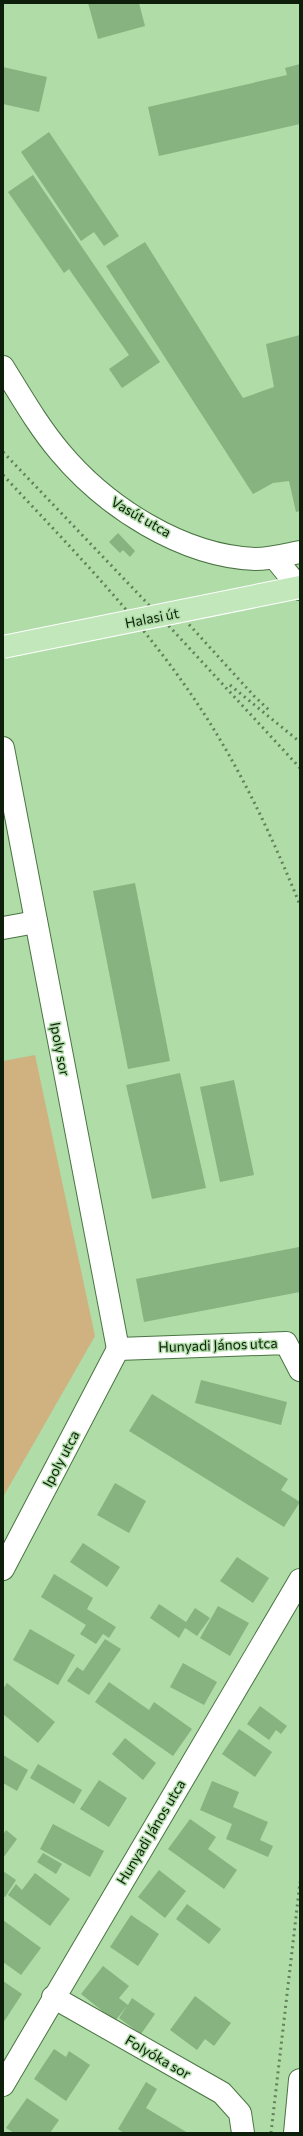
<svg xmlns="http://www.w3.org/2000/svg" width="303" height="2136" font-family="Commissioner,sans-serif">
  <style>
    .green { fill: #cfb280 }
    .building { fill: #86b37f }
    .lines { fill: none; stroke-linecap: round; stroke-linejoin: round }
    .minor-casing { stroke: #4a7443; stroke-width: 24 }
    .minor { stroke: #fff; stroke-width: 22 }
    .rail { stroke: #62815c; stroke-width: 3; stroke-dasharray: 2 4; stroke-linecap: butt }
    .major-bridge-casing { stroke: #fff; stroke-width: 24; stroke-linecap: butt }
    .major-bridge { stroke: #c1e7bb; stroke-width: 22 }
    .labels { text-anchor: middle; stroke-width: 3; stroke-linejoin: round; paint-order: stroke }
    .street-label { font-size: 14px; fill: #0d1e0a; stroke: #afdca7 }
  </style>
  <rect width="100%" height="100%" fill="#afdca7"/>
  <polygon class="green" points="35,1055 95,1336 3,1497 3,1061"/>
  <g class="building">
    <polygon points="88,3 139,3 145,26 98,39"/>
    <polygon points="300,64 300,124 159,156 148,107 287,75 285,68"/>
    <polygon points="3,67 47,77 39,112 3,104"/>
    <polygon points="49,132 119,236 104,246 94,232 81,241 21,152"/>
    <polygon points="33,175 160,362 122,388 109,369 129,355 69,269 64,273 8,192"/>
    <polygon points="145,242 243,398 274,387 266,344 300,335 300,511 296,512 289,481 273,483 253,494 106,266"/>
    <polygon points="118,533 135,551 130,557 123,550 120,553 109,542"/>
    <polygon points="135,883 170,1061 128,1069 93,891"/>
    <polygon points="180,1073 206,1188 152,1199 126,1085"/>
    <polygon points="234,1080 254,1175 220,1182 200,1087"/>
    <polygon points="299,1247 300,1292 144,1322 136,1279"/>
    <polygon points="201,1380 287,1402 281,1425 195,1403"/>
    <polygon points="152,1394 288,1479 281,1490 300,1502 284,1527 129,1431"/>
    <polygon points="115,1483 146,1501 129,1533 97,1515"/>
    <polygon points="83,1543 120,1567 107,1587 70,1562"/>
    <polygon points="237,1557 269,1578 253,1603 220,1581"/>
    <polygon points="54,1574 93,1598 87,1609 116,1627 109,1638 103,1634 96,1644 80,1634 86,1625 41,1597"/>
    <polygon points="159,1604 186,1622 195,1608 210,1618 197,1636 185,1628 179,1638 150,1618"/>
    <polygon points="218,1606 249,1623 230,1656 200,1638"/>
    <polygon points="30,1629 75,1655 58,1685 13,1660"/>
    <polygon points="105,1639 121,1649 89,1695 67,1681 77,1667 83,1671"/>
    <polygon points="183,1663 217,1682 204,1705 170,1687"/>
    <polygon points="109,1682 149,1710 154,1702 192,1729 173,1756 95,1702"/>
    <polygon points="7,1683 55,1722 38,1743 3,1714 3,1689"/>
    <polygon points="260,1706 287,1726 281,1734 276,1730 269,1740 247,1724"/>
    <polygon points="239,1729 272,1752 255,1777 222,1754"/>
    <polygon points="125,1738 156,1763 143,1780 112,1754"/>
    <polygon points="3,1755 28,1770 17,1791 3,1783"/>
    <polygon points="38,1764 82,1790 74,1804 30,1778"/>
    <polygon points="99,1780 127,1798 109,1827 80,1809"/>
    <polygon points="212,1781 239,1792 233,1807 268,1822 260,1840 273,1846 268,1857 226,1839 232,1824 200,1810"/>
    <polygon points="190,1819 216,1837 208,1849 237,1870 224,1889 168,1849"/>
    <polygon points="53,1824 104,1851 90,1877 40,1849"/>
    <polygon points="6,1830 17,1839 3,1858 3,1835"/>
    <polygon points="43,1853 62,1864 56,1874 37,1862"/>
    <polygon points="159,1870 186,1891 165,1918 138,1897"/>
    <polygon points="3,1871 16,1880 5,1897 3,1896"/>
    <polygon points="35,1873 70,1899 50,1926 8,1895 16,1884 22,1890"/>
    <polygon points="187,1904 221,1929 209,1944 176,1919"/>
    <polygon points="131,1915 159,1934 138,1966 110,1947"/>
    <polygon points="3,1920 41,1948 21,1975 3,1962"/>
    <polygon points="103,1966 129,1986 119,1998 128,2005 132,1998 155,2014 141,2034 119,2018 127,2006 115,2021 81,1994"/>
    <polygon points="3,1981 22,1994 3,2023"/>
    <polygon points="195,1996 231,2023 214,2046 205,2039 197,2050 170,2030"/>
    <polygon points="54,2049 66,2057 69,2051 90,2065 66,2101 34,2079"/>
    <polygon points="146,2082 157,2089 146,2108 188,2133 124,2133 118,2129"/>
    <polygon points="27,2098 59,2120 50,2133 14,2133 6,2128"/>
  </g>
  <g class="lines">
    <g class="minor-casing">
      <g id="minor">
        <path d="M3,367C21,396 38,426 60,452C106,507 182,556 255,559C271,559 285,555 300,552"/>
        <polyline points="275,558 300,589"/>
        <polyline points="3,748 118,1349"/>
        <polyline points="3,928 36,922"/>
        <polyline points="118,1349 286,1343 300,1370"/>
        <polyline points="3,1569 118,1349"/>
        <polyline points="53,1997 222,2093 240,2113 243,2133"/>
        <polyline points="3,2085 300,1580"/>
        <polyline points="295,2133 300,2080"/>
      </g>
    </g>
    <use href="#minor" class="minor"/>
    <g class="rail">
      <polyline points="3,452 168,625 300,768"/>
      <path d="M3,475C72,549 143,621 199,706C240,768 272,836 300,905"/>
      <polyline points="185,620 254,696 270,711"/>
      <polyline points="230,685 300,742"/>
      <polyline points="271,2133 300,1882"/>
    </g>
    <g class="major-bridge-casing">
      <polyline id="major-bridge" points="3,647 300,587"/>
    </g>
    <use href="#major-bridge" class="major-bridge"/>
  </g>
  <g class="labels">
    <g class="street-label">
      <text transform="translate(141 517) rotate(30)" y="5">Vasút utca</text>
      <text transform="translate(152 618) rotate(-11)" y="5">Halasi út</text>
      <text transform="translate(60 1049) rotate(79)" y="5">Ipoly sor</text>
      <text transform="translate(218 1345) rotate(-2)" y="5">Hunyadi János utca</text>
      <text transform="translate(61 1459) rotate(-62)" y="5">Ipoly utca</text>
      <text transform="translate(151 1832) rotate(-59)" y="5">Hunyadi János utca</text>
      <text transform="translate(158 2057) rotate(30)" y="5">Folyóka sor</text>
    </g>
  </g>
  <rect width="303" height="2136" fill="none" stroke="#0d1e0a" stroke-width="8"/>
</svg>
